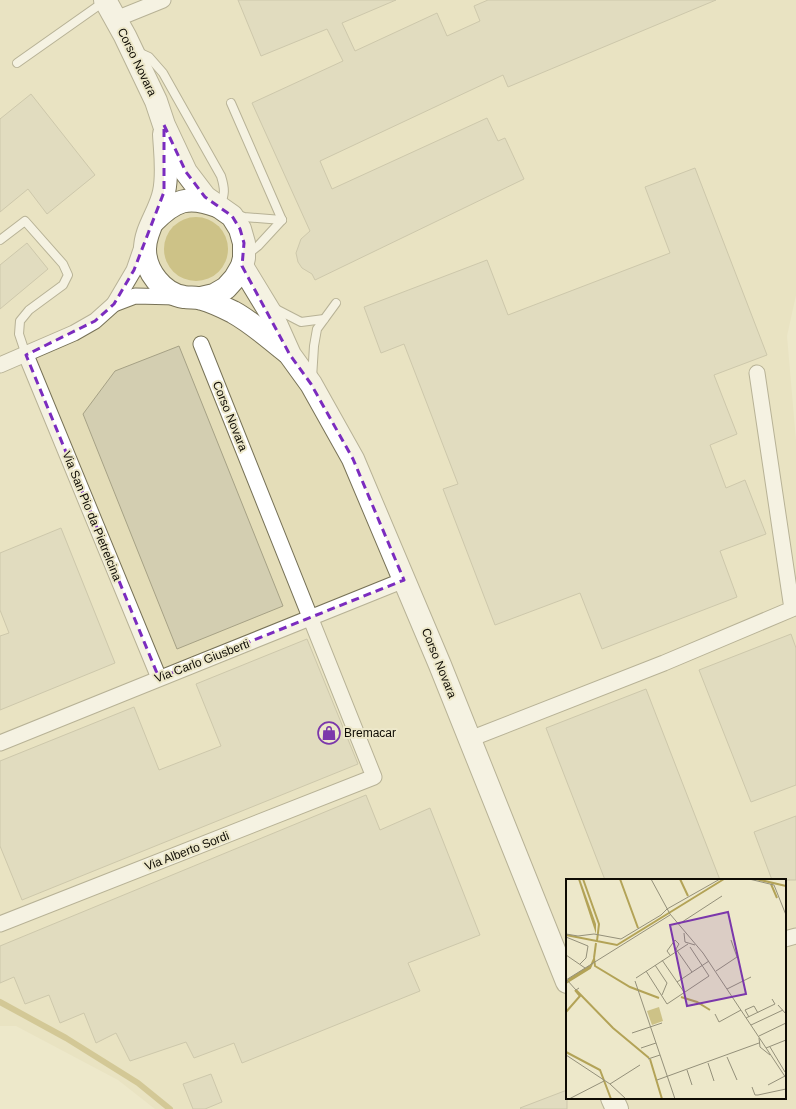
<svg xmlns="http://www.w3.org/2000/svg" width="796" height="1109" font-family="Arial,sans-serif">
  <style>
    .built { fill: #e4ddb8; fill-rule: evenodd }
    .green { fill: #cdc287 }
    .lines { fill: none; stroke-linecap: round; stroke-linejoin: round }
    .stream { stroke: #b3a357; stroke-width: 6 }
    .building { fill: #d3ceb1; stroke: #a6a185 }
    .lane-casing { stroke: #777257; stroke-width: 10 }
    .street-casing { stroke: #777257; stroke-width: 17 }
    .secondary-casing { stroke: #777257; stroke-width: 24 }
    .lane { stroke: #fff; stroke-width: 8 }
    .street { stroke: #fff; stroke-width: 15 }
    .secondary { stroke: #fff; stroke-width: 22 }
    .marked { fill: none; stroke: #7b2cbf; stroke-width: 3; stroke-dasharray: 8 5; stroke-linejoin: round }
    .labels { text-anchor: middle; stroke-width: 4; stroke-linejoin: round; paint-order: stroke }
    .street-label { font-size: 12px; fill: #0e0b03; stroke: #ede8ca }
    .poi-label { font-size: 12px; fill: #0e0b03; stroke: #ede8ca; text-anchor: start }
    .inset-river { fill: none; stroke: #b3a357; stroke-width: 2 }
    .inset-road { fill: none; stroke: #94907a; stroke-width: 1 }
    .view { fill: #7b37ab; fill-opacity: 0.15; stroke: #7b37ab; stroke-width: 2 }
    .inset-edge { fill: none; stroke: #0e0b03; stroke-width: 2 }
  </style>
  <rect width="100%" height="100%" fill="#ede8ca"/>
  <path class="built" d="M0,0H796V295L787,336L796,441V1109H155L118,1080L16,1026H0ZM567,880H785V1098H567Z"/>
  <circle class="green" cx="196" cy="249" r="32"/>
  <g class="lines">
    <polyline class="stream" points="0,1002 66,1038 138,1083 170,1109"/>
  </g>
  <g class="building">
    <polygon points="238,0 396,0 342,23 355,51 437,13 447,36 480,21 474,6 488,0 716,0 508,87 503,75 320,161 332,189 487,118 498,141 505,138 524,179 315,280 312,274 302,268 298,262 296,253 301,239 310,231 252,103 343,61 327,29 261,56"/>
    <polygon points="31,94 95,175 47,214 28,189 0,212 0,119"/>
    <polygon points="695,168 767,355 714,375 737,434 710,445 726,488 745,480 766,534 720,551 737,597 602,649 580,593 495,625 443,489 458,484 404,344 381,353 364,307 487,260 508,315 670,253 645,187"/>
    <polygon points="27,243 48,269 0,309 0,265"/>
    <polygon points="179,346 283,606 177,649 83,414 115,371"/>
    <polygon points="61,528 115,663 0,710 0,636 9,633 0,610 0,553"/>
    <polygon points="791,634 796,648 796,785 751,802 699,670"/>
    <polygon points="307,639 358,764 22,900 0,846 0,761 134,707 159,770 221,746 196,684"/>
    <polygon points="646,689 720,880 605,880 546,728"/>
    <polygon points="366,795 380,830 430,808 480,935 408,963 420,991 242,1063 234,1043 194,1058 186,1042 130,1061 116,1033 96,1043 84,1013 60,1023 49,995 25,1004 14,977 0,983 0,946"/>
    <polygon points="796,816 796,880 772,880 754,832"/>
    <polygon points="211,1074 222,1102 205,1109 193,1109 183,1084"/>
    <polygon points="567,1090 567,1109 521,1109 520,1108"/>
  </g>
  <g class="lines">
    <g class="lane-casing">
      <g id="lane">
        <path d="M138,52L149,57L163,73L221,176C225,189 225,194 220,206"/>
        <polyline points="17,63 105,1"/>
        <polyline points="231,103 282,220"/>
        <polyline points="236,214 244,217 282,220"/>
        <polyline points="0,240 25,221 63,264 68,275 63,285 29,310 20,321 19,334 26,355"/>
        <polyline points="248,254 258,246 282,220"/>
        <polyline points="274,308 301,322 324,319"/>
        <polyline points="312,378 314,346 317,329 336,303"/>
      </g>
    </g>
    <g class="street-casing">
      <g id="street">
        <polyline points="116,19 163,0"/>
        <polyline points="114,304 134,270 143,244"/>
        <polyline points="26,355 159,678"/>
        <polyline points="0,365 74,333 95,321 114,304 135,296 177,297"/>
        <polyline points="470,739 664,663 792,609 757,373"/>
        <path d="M0,743C134,688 270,635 404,580"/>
        <polyline points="0,924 374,777 201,344"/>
        <polyline points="785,939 796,936"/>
      </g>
    </g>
    <g class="secondary-casing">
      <g id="secondary">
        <polyline points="105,0 125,36 156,101 164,125 186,172 205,197 232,216 240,229 244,243 244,258 242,266 235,278 226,288 214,295 201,298"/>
        <path d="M164,134C165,153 168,173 164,192C160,212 145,229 145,249C145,271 163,294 184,297C190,298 197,297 202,299C213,302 223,307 233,312C253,323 269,338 287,352"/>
        <path d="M154,221C175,200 188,195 217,206"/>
        <polyline points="242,266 273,317 290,355 311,384 353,459 440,665 567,982"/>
        <polyline points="612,1098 617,1109"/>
      </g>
    </g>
    <use href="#lane" class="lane"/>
    <use href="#street" class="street"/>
    <use href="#secondary" class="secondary"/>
  </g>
  <path d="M0 0H796V1109H0ZM164,125L186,172L205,197L232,216L240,229L244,243L242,266L290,355L311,384L353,459L404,580L159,678L26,355L95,321L114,304L134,270L164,192Z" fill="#ede8ca" fill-opacity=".55" fill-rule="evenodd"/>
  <path class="marked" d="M164,125L186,172L205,197L232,216L240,229L244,243L242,266L290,355L311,384L353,459L404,580L159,678L26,355L95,321L114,304L134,270L164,192Z"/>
  <defs>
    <g id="shop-ring" transform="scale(1.15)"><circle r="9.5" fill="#ede8ca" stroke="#7b37ab" stroke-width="1.5"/><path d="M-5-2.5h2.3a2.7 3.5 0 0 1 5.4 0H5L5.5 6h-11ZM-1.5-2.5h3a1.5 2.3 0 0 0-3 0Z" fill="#7b37ab"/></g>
  </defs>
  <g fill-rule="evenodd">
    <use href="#shop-ring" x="329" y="733"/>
  </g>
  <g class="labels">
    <g class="street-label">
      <text transform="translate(137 62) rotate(64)" y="4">Corso Novara</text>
      <text transform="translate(230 416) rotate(68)" y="4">Corso Novara</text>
      <text transform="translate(92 516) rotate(68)" y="4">Via San Pio da Pietrelcina</text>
      <text transform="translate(202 661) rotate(-21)" y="4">Via Carlo Giusberti</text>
      <text transform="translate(439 663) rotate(68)" y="4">Corso Novara</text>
      <text transform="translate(187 851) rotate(-21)" y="4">Via Alberto Sordi</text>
    </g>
    <g class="poi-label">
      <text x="344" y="737">Bremacar</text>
    </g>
  </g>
  <g transform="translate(566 879)">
    <rect width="220" height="220" fill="#ede8ca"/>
    <path d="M93,128L97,142L86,146L81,132Z" fill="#cdc287"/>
    <path d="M12,0H14L30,45V55Z" fill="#b3a357"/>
    <path class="inset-river" d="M17,0L33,45L31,62M54,0L72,49M114,0L122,17M190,0L220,7M205,5L211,19M0,56L51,66L158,0M28,79L29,87L64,108L93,119M28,79L30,64M2,101L24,87M0,104L24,89L28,80M10,111L47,149L83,179M115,118L131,123L144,131M0,133L14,117L9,111M0,173L34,191L45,220M84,180L96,220"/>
    <path class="inset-road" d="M85,0L104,35L137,74L220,199M183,0L208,6L220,36M113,45L156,17M118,54L119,63L129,66M0,55L12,57L28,55L55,60L95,36L101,30L154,0M0,58L22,67L20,79L14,85M0,76L19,89M104,76L101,72L109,61L113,65L110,70L126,93M96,81L118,113M89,86L101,104L96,116M80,92L101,125L143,97L124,68M150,92L171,78L165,61M70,99L122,65M0,101L104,36M1,101L10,111L13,109M69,102L109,220M111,103L143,82M161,110L185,98M212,126L220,135M149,135L153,143L175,131M183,138L179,131L188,127L192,134M180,139L209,125L206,120M185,146L217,131M66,154L96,144M193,157L220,144M193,159L194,168L204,176M204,168L219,193M75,169L90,164M200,169L220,161M0,176L44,205L60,220M161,178L171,201M82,180L94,176M142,184L148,202M121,191L126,206M91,201L193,164M44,205L74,186M202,206L219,197M186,208L189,216H192L220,210M3,220L38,202"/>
    <path class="view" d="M162,33L180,115L121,127L104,46Z"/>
    <rect width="220" height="220" class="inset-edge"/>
  </g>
</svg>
